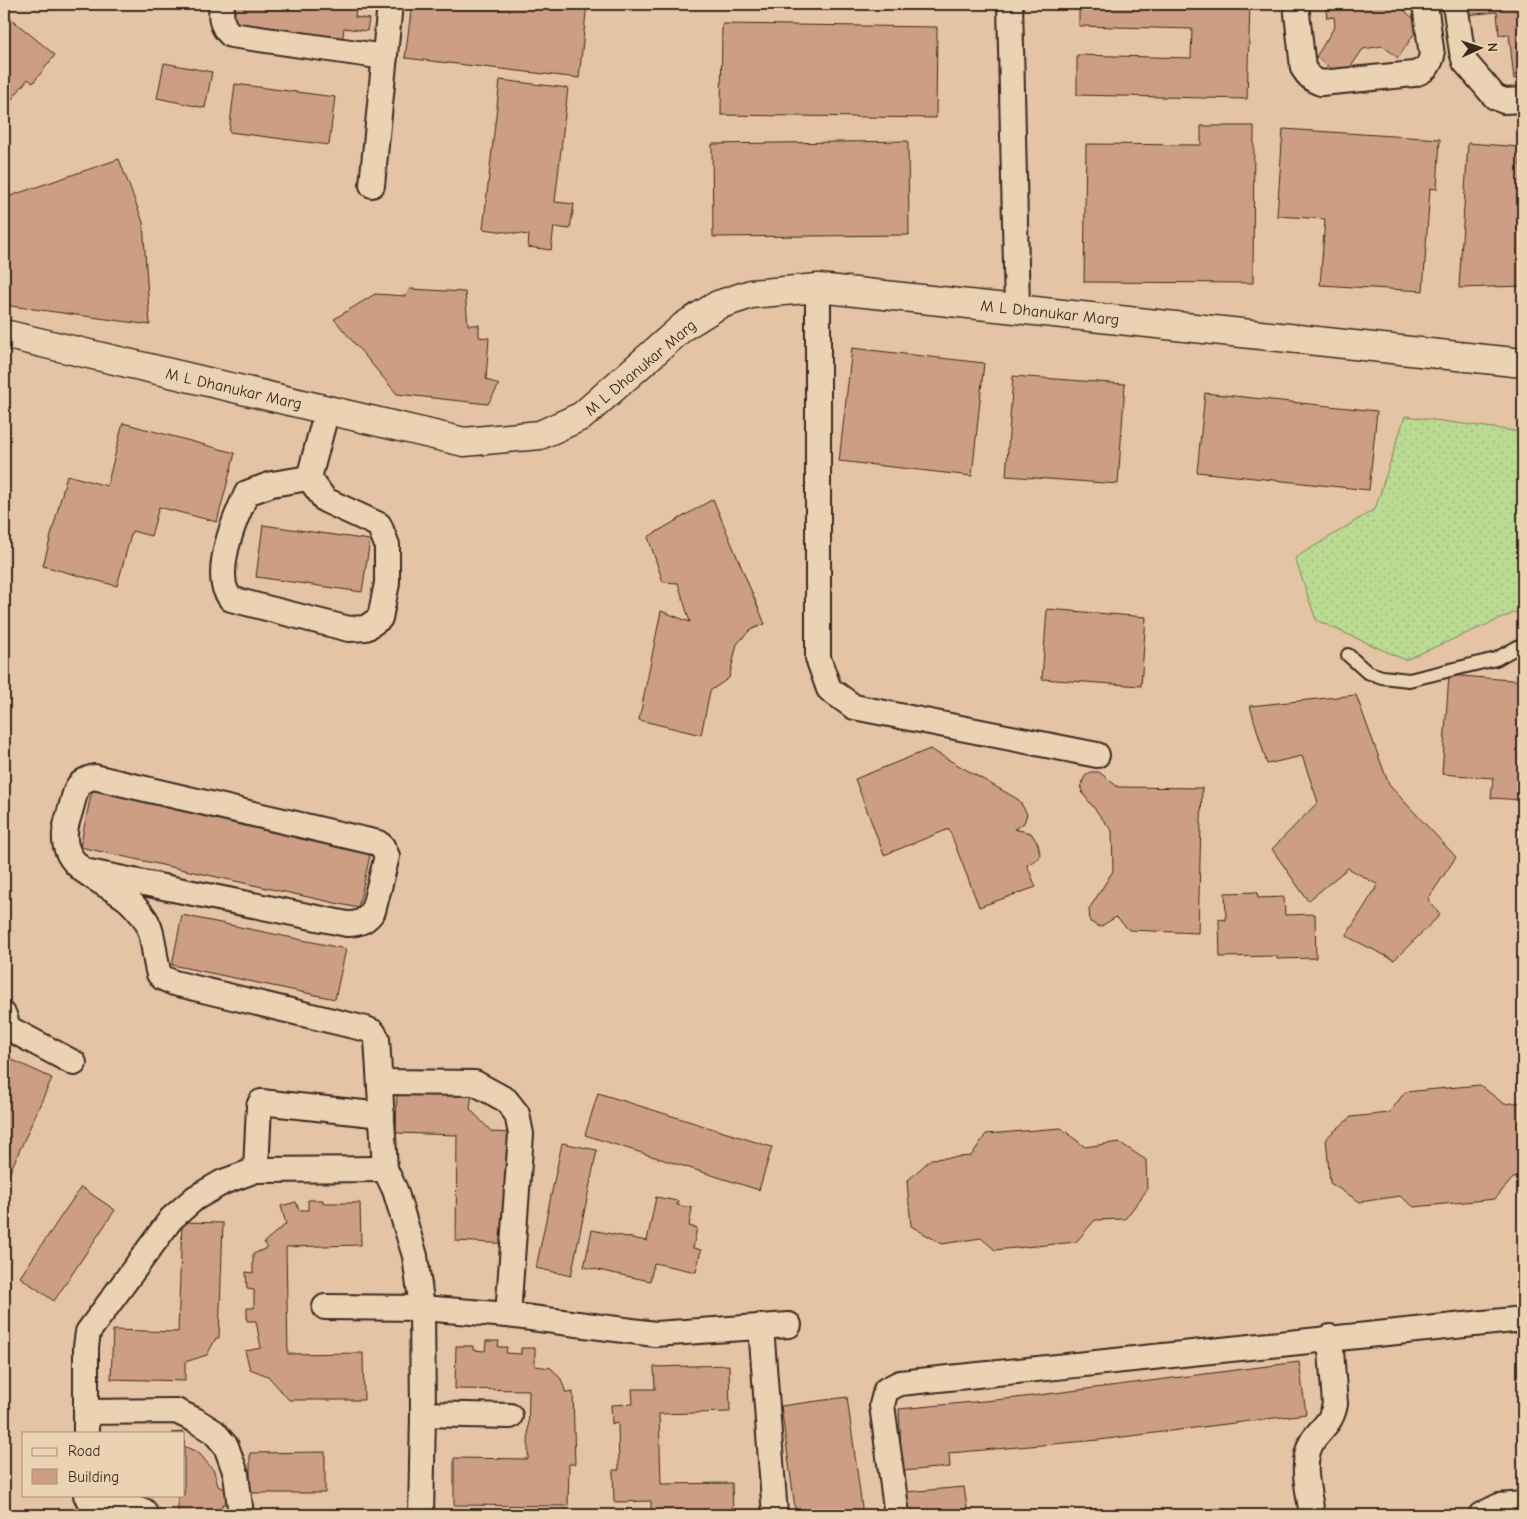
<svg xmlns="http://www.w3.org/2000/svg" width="1527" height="1519" font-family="'Comic Neue',sans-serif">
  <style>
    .grass { fill: url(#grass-dots); stroke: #7b8258 }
    .building { fill: #cd9e83; stroke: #3b2a1e }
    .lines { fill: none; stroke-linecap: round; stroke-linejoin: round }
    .lane-casing { stroke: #3b2a1e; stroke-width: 16 }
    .street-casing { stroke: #3b2a1e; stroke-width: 28 }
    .secondary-casing { stroke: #3b2a1e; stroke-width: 31 }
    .lane { stroke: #ebd2b3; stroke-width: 12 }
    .street { stroke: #ebd2b3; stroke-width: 24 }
    .secondary { stroke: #ebd2b3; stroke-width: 28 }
    .labels { text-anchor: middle; stroke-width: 4; stroke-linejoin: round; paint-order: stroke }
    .street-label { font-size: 16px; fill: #3b2a1e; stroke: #ebd2b3 }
  </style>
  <defs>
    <pattern id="grass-dots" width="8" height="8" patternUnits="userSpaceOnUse" patternTransform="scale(1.25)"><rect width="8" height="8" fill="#bbda92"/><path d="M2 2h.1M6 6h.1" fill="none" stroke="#a2bb7d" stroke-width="1.8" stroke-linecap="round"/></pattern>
  </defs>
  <rect width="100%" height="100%" fill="#e5c4a6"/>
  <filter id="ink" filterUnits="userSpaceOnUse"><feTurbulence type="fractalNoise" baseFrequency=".02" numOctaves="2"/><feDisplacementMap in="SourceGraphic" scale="10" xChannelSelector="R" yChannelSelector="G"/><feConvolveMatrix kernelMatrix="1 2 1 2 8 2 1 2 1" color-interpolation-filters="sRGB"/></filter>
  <g filter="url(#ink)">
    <polygon class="grass" points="1405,416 1523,432 1523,609 1405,660 1316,620 1295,558 1375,509"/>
    <g class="building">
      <polygon points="236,4 357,4 355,17 369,19 367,31 344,28 342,42 233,26"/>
      <polygon points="412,4 587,4 579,78 405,58"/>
      <polygon points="1079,4 1250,4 1247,99 1077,95 1077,55 1191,58 1192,29 1079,26"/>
      <polygon points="1325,4 1402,4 1402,8 1420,25 1398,58 1383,46 1363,49 1343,78 1316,57 1335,26 1334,17 1327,18"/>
      <polygon points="1464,4 1523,4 1523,78 1514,79 1509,34 1499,35 1497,12 1465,15"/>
      <polygon points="4,13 55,55 33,83 28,79 4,109"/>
      <polygon points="722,24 937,27 936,118 721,115"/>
      <polygon points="164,63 212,72 205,108 157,98"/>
      <polygon points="500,80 568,88 555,202 574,204 570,229 554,227 551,250 528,247 529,235 483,229"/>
      <polygon points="235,84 335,97 329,145 229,132"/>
      <polygon points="1201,126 1254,126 1253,283 1084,282 1086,144 1201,145"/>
      <polygon points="1283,129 1440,139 1437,189 1430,188 1423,291 1320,285 1325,219 1277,216"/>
      <polygon points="908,141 909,235 713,237 712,144"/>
      <polygon points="1468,143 1521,147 1520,166 1523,166 1523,286 1459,288"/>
      <polygon points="119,159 143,222 150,325 4,305 4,198"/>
      <polygon points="410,289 465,292 468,325 479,325 479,337 489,338 486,379 499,385 488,404 397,394 334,319 375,294 406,296"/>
      <polygon points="852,348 984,363 972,476 839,461"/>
      <polygon points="1013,376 1125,384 1118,484 1006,476"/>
      <polygon points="1205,393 1377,411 1369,490 1197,472"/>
      <polygon points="123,423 235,453 217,522 159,507 151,536 132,531 117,586 43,566 67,475 107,486"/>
      <polygon points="713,499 765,624 750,630 737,644 729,678 710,691 701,735 639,720 661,611 690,622 678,583 663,582 648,537"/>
      <polygon points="263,525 370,540 362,592 256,577"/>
      <polygon points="1047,609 1146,617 1141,686 1042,679"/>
      <polygon points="1449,675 1523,681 1523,800 1491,798 1493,778 1442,774"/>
      <polygon points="1356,695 1389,785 1456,857 1428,899 1440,915 1394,960 1346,936 1378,885 1348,868 1308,901 1272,849 1318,802 1302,756 1267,764 1250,706"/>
      <polygon points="930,749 1019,800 1027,814 1024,823 1014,829 1031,833 1038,844 1040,854 1039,858 1027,865 1036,887 979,907 949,829 884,855 855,779"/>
      <polygon points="1090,772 1099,772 1118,787 1202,788 1198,933 1129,930 1116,917 1100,927 1090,922 1089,909 1113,871 1112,831 1083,794 1081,785 1085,776"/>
      <polygon points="92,790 371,851 358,908 80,847"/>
      <polygon points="1257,892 1258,898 1284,897 1285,915 1315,914 1316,958 1277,959 1277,956 1220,957 1219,919 1226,920 1225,893"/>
      <polygon points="182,915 346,949 335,999 172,965"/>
      <polygon points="4,1056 52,1078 4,1185"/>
      <polygon points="1480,1085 1504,1104 1523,1102 1523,1177 1513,1178 1495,1199 1414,1207 1400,1196 1360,1202 1330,1183 1326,1138 1351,1117 1389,1113 1405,1092"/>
      <polygon points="473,1086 470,1109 492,1132 512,1133 510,1244 456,1241 457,1135 396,1133 397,1088"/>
      <polygon points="598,1093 772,1147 759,1190 585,1135"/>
      <polygon points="1061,1128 1085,1147 1119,1142 1146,1160 1147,1190 1125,1219 1095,1220 1076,1242 995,1250 981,1238 942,1244 911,1226 907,1181 931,1159 971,1156 986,1134"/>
      <polygon points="562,1143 597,1150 571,1276 536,1268"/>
      <polygon points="81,1187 115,1210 54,1301 20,1277"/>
      <polygon points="656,1197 678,1201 677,1205 692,1208 689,1226 697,1228 693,1248 701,1250 696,1272 654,1263 650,1281 584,1267 592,1230 647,1241"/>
      <polygon points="308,1200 323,1200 323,1203 360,1203 361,1245 286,1247 288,1354 363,1353 364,1400 289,1400 268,1376 250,1369 245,1351 261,1348 256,1321 247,1321 247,1308 254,1308 254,1290 247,1289 246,1272 253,1273 253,1254 267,1248 264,1242 286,1224 281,1206 296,1202 299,1210 308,1210"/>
      <polygon points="182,1222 223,1223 219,1338 216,1338 207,1355 185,1362 185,1381 111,1379 113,1330 178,1332"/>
      <polygon points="486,1341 499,1341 498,1347 507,1347 506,1353 521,1354 521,1348 535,1348 535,1366 551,1368 561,1379 566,1393 573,1392 575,1464 569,1464 568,1506 454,1505 454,1458 528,1459 529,1390 455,1389 456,1346 473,1346 473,1350 485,1351"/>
      <polygon points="1299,1362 1306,1414 1099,1440 949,1453 950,1467 902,1471 899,1409 1016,1398"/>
      <polygon points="729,1365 730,1412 659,1414 661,1484 732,1483 733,1515 651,1515 651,1501 614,1502 613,1470 619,1470 618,1423 612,1424 611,1405 633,1404 632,1389 655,1389 654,1367"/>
      <polygon points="847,1397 863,1515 796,1515 781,1406"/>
      <polygon points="184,1432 184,1446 199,1453 214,1471 218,1486 225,1489 226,1504 222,1504 222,1515 178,1515 178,1495 184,1495 184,1433 172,1433"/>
      <polygon points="325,1452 325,1493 250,1493 250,1453"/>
      <polygon points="964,1487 968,1515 908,1515 906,1492"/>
    </g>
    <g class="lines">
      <g class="lane-casing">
        <polyline id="lane" points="1348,655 1367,672 1382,677 1409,680 1496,659 1523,644"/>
      </g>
      <g class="street-casing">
        <g id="street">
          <path d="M222,4C220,17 221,26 231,35L385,57"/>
          <polyline points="1010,4 1017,309"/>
          <path d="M1296,4L1303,68C1308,76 1312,80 1321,83L1414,74C1424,71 1429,67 1432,56L1425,4"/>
          <polyline points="1455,4 1462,52 1465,62 1495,97 1504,101 1522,100"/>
          <polyline points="372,185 390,4"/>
          <polyline points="818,288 818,658 829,689 854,707 1097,755"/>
          <path d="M309,478L272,484L247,493C235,518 219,557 224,585C225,590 228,595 231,599L349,629L366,628L380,618L387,583V545L379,525L325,500L309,478L327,410"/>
          <path d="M84,871L347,924C359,924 366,921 373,911L387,856L382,846L378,843L94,777C75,782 76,791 71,808C69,816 65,825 65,834C62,869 105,881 127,899C133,904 138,910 143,916C155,931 153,956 159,974L163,978L174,983L366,1029L373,1032L377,1039L385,1169L395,1190L415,1256L422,1308L423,1414L421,1515"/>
          <polyline points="4,1015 8,1028 74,1063"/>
          <polyline points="380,1082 475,1083 506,1100 517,1114 521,1134 508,1315"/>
          <polyline points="256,1170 259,1106 261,1102 382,1115"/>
          <polyline points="325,1307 422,1308 508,1315 655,1334 789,1325"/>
          <polyline points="761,1326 775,1515"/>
          <polyline points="86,1412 176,1411 195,1420 214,1432 226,1446 236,1474 241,1515"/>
          <polyline points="423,1414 510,1416"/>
          <polyline points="86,1433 86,1347 88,1332 171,1219 195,1198 223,1182 256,1170 385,1169"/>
          <path d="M86,1495C96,1519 126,1502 144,1511L145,1515"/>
          <polyline points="897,1515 882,1405 886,1390 900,1383 1523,1319"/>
          <path d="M1312,1515C1309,1491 1299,1462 1313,1440C1323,1426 1332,1422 1335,1404L1330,1337"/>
          <polyline points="1481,1515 1499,1506 1523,1504"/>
        </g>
      </g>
      <g class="secondary-casing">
        <polyline id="secondary" points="4,334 464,442 540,435 582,416 684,326 718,305 751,294 818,288 1523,363"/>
      </g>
      <use href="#lane" class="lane"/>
      <use href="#street" class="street"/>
      <use href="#secondary" class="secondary"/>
    </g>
  </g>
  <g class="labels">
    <g class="street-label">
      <text transform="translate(1050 312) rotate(6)" y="6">M L Dhanukar Marg</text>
      <text transform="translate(640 367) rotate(-40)" y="6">M L Dhanukar Marg</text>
      <text transform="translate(234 388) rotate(13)" y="6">M L Dhanukar Marg</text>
    </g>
  </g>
  <rect width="1527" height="1519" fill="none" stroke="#ebd2b3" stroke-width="20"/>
  <rect x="10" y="10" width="1507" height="1499" fill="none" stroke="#3b2a1e" stroke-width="2" filter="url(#ink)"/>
  <rect x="22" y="1432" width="162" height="65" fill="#ebd2b3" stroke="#a58f77"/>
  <rect x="32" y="1448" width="25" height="8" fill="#ebd2b3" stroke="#a58f77"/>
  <text x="68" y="1456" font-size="15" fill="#3b2a1e">Road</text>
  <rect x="32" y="1469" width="25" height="15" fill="#cd9e83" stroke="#a58f77"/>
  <text x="68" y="1482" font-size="15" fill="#3b2a1e">Building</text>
  <g transform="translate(1480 48) rotate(87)" stroke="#ebd2b3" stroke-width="4" paint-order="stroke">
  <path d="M0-4L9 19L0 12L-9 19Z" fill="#3b2a1e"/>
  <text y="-8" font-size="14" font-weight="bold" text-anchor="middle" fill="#3b2a1e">N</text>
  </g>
</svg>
